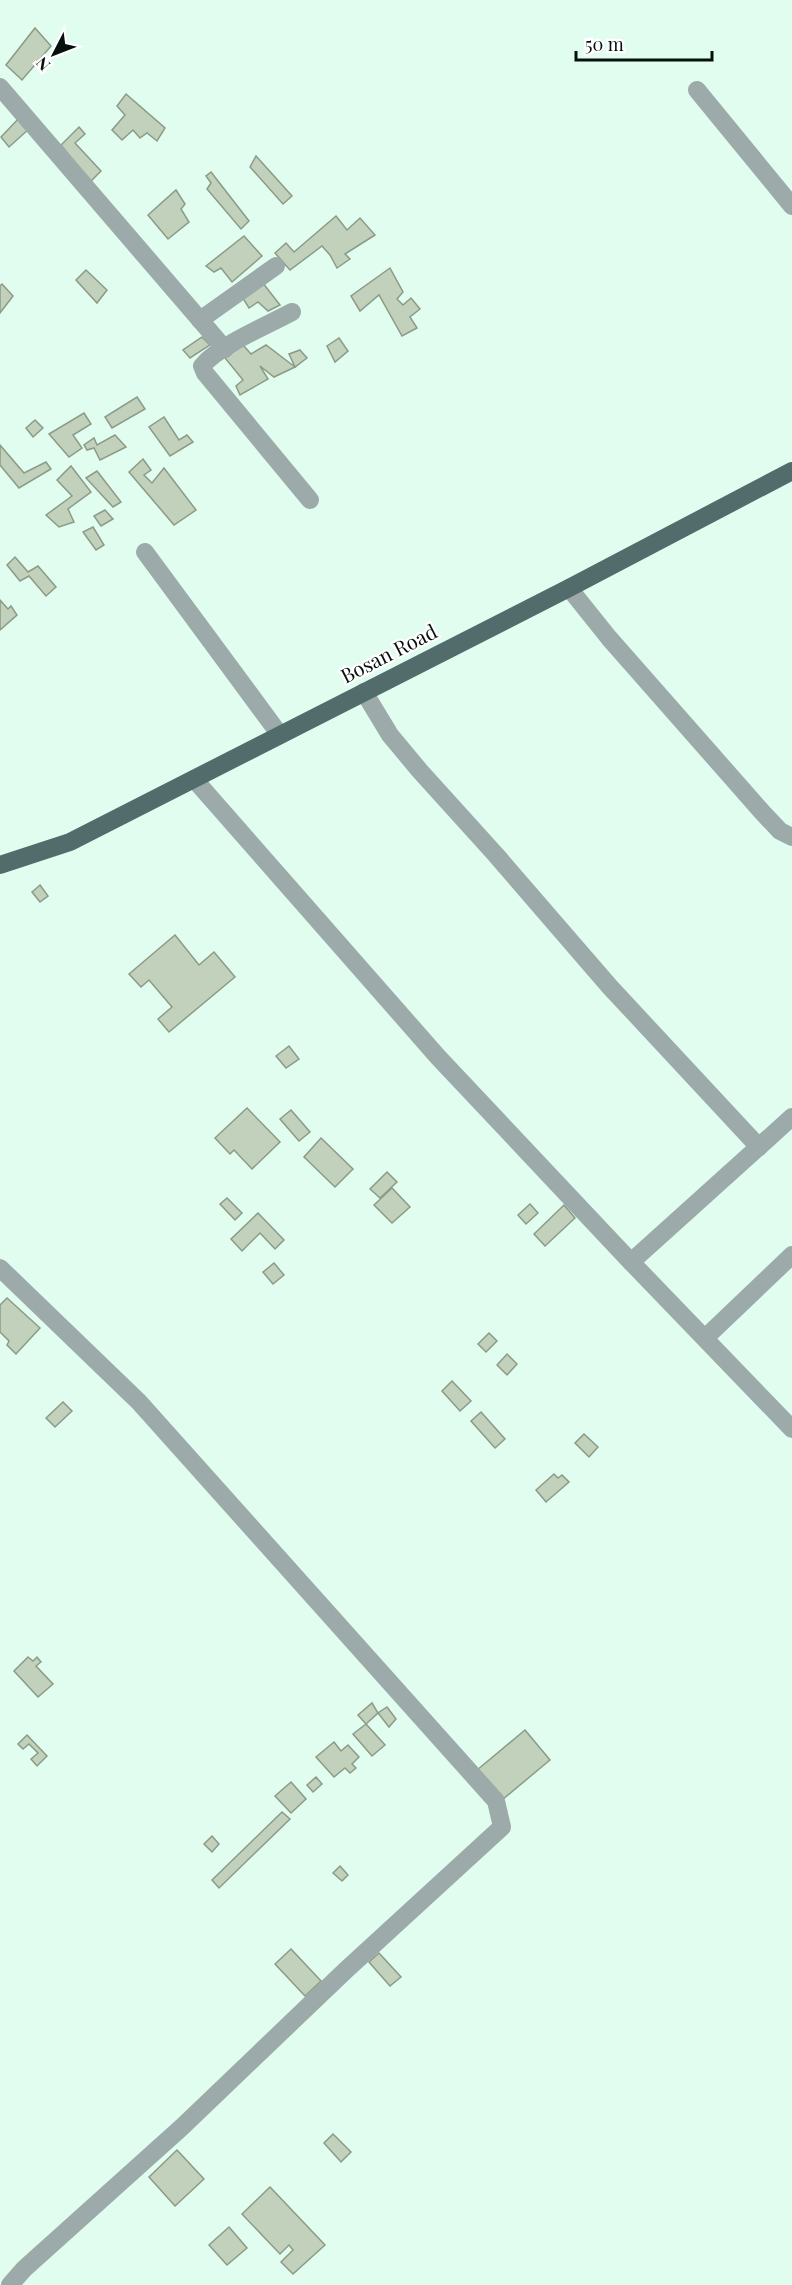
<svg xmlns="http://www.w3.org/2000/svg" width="792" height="2285" font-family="'Playfair Display',serif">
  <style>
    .building { fill: #c1d1bb; stroke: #8c9b86; stroke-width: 1.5 }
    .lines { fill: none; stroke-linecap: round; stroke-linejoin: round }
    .minor { stroke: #9caaaa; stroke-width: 18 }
    .major { stroke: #526b6b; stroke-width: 18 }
    .labels { text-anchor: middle; stroke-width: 4.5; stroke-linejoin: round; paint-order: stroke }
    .street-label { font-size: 20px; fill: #06100c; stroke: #fff }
  </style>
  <rect width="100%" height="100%" fill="#e0fdf0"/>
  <g class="building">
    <polygon points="35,28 51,46 22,80 6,65"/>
    <polygon points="126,94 165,128 157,141 147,133 140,138 133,130 122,140 112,130 125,115 117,106"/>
    <polygon points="20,117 30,128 9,147 1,137"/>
    <polygon points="79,127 85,134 75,143 101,171 90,182 61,145"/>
    <polygon points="256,156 292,196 283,204 250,167"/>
    <polygon points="211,172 249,221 241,229 207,189 211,183 206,176"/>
    <polygon points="176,190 185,204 181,209 189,222 168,239 148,215"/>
    <polygon points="336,216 347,230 360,218 375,235 345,254 350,259 337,268 330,255 322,246 290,270 275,253 286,243 294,252"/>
    <polygon points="244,236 262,256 232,282 221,268 214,272 206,266"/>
    <polygon points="390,268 403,292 397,299 403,305 411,298 420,309 410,317 417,328 402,336 379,295 360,311 351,296"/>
    <polygon points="86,270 107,290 97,303 76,280"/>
    <polygon points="259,278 280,305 268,311 258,302 249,308 239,292"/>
    <polygon points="2,284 13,296 0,313 0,286"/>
    <polygon points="202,337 210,345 190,358 183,350"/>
    <polygon points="339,338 348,351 335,362 327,346"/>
    <polygon points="243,345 251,354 266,345 295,367 274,377 260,366 268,379 240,395 236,386 243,380 225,358"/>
    <polygon points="300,350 307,358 295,367 289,354"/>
    <polygon points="137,397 145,409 112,428 105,417"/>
    <polygon points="84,413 91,424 73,435 82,448 69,457 49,434"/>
    <polygon points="164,417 179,440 187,435 193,442 170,456 149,427"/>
    <polygon points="35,420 43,428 33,437 26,428"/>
    <polygon points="115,435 126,447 100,460 94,448 87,450 84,445 94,438 97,445"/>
    <polygon points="0,445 24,473 46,462 51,469 19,488 0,465"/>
    <polygon points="143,459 151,470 144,475 152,483 164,468 196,510 174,525 129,472"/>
    <polygon points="71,466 91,492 68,509 74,522 59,527 46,515 72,496 57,480"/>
    <polygon points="97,471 121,502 113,507 86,478"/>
    <polygon points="105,510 113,519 101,526 94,516"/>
    <polygon points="93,527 104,545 96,550 83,532"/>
    <polygon points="15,557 28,572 38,566 56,587 46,596 29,576 20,581 7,565"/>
    <polygon points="0,600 8,609 11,606 17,615 0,630"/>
    <polygon points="40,885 48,896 40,902 32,892"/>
    <polygon points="175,935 199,965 214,952 235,977 169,1032 158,1019 172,1007 149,980 141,987 129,974"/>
    <polygon points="289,1046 299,1059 286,1068 276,1056"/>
    <polygon points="247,1108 280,1142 252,1169 234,1150 230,1154 215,1138"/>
    <polygon points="291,1110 310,1132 299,1141 280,1119"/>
    <polygon points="321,1138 353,1169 335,1187 304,1157"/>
    <polygon points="387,1172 397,1182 380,1198 370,1189"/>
    <polygon points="392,1188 410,1207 392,1223 374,1205"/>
    <polygon points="227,1198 242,1213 235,1220 220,1204"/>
    <polygon points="530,1204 538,1213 526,1224 518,1215"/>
    <polygon points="564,1205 575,1218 545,1246 534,1234"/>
    <polygon points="258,1213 284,1240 275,1249 260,1233 242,1251 231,1239"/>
    <polygon points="274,1263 284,1275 273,1284 263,1272"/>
    <polygon points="7,1298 40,1328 16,1354 7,1345 9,1341 0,1332 0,1305"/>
    <polygon points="489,1333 497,1341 486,1352 478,1344"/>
    <polygon points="507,1354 517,1364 507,1375 497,1365"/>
    <polygon points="452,1381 471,1401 460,1411 442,1391"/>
    <polygon points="63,1402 72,1411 55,1427 46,1418"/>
    <polygon points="481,1412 505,1439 495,1448 471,1421"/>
    <polygon points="584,1434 598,1447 589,1457 575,1443"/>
    <polygon points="554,1474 558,1478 562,1475 569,1482 546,1502 536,1490"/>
    <polygon points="28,1657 33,1661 37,1657 41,1662 36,1666 53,1684 38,1697 14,1671"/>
    <polygon points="372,1703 378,1713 366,1724 358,1715"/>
    <polygon points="387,1707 396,1719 389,1727 378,1713"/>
    <polygon points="366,1724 385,1745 372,1756 353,1734"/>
    <polygon points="525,1730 550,1760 502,1800 477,1770"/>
    <polygon points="27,1735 47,1756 37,1766 31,1759 38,1753 29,1744 23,1749 18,1744"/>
    <polygon points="334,1742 341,1751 348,1745 359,1757 352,1764 356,1768 350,1773 345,1768 334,1777 316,1757"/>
    <polygon points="316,1777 322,1784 313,1792 307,1785"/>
    <polygon points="291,1782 306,1799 291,1813 275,1796"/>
    <polygon points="282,1812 290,1819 219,1888 212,1880"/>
    <polygon points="212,1836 219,1844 212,1852 204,1844"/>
    <polygon points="340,1866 348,1875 342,1881 333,1873"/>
    <polygon points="291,1949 321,1981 305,1996 275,1964"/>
    <polygon points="379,1953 401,1977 390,1986 369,1962"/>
    <polygon points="333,2134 351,2152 341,2162 324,2143"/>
    <polygon points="177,2150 204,2179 175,2206 149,2177"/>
    <polygon points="270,2187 325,2245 293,2274 281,2262 293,2250 289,2245 280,2254 242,2214"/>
    <polygon points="229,2227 247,2248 227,2265 209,2245"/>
  </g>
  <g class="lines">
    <g class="minor">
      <polyline points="0,87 225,349"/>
      <polyline points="697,90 792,206"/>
      <path d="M292,312C268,325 218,346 202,366L205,373L310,500"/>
      <polyline points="200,320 276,266"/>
      <polyline points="145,552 280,735"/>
      <polyline points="569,588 609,638 763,813 780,831 792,837"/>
      <polyline points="364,692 390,735 420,771 496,855 610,987 759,1147"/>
      <polyline points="194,779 438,1057 631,1262 792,1429"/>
      <polyline points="631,1262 792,1117"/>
      <polyline points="0,1268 139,1402 496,1801 502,1827 346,1970 182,2127 24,2269 10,2285"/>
      <polyline points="705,1338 792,1255"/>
    </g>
    <polyline class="major" points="0,865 70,842 569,588 792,471"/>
  </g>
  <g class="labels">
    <g class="street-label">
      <text transform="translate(389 654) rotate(-27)" y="7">Bosan Road</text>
    </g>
  </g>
  <g transform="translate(54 54) rotate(228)" stroke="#ffffff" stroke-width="4.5" paint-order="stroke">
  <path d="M0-4.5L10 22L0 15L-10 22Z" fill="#06100c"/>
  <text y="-9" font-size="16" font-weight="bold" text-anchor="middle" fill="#06100c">N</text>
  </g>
  <path d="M576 51v9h136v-9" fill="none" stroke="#06100c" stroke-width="3"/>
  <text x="585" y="51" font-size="18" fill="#06100c" stroke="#ffffff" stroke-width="4.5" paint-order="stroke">50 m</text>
</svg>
